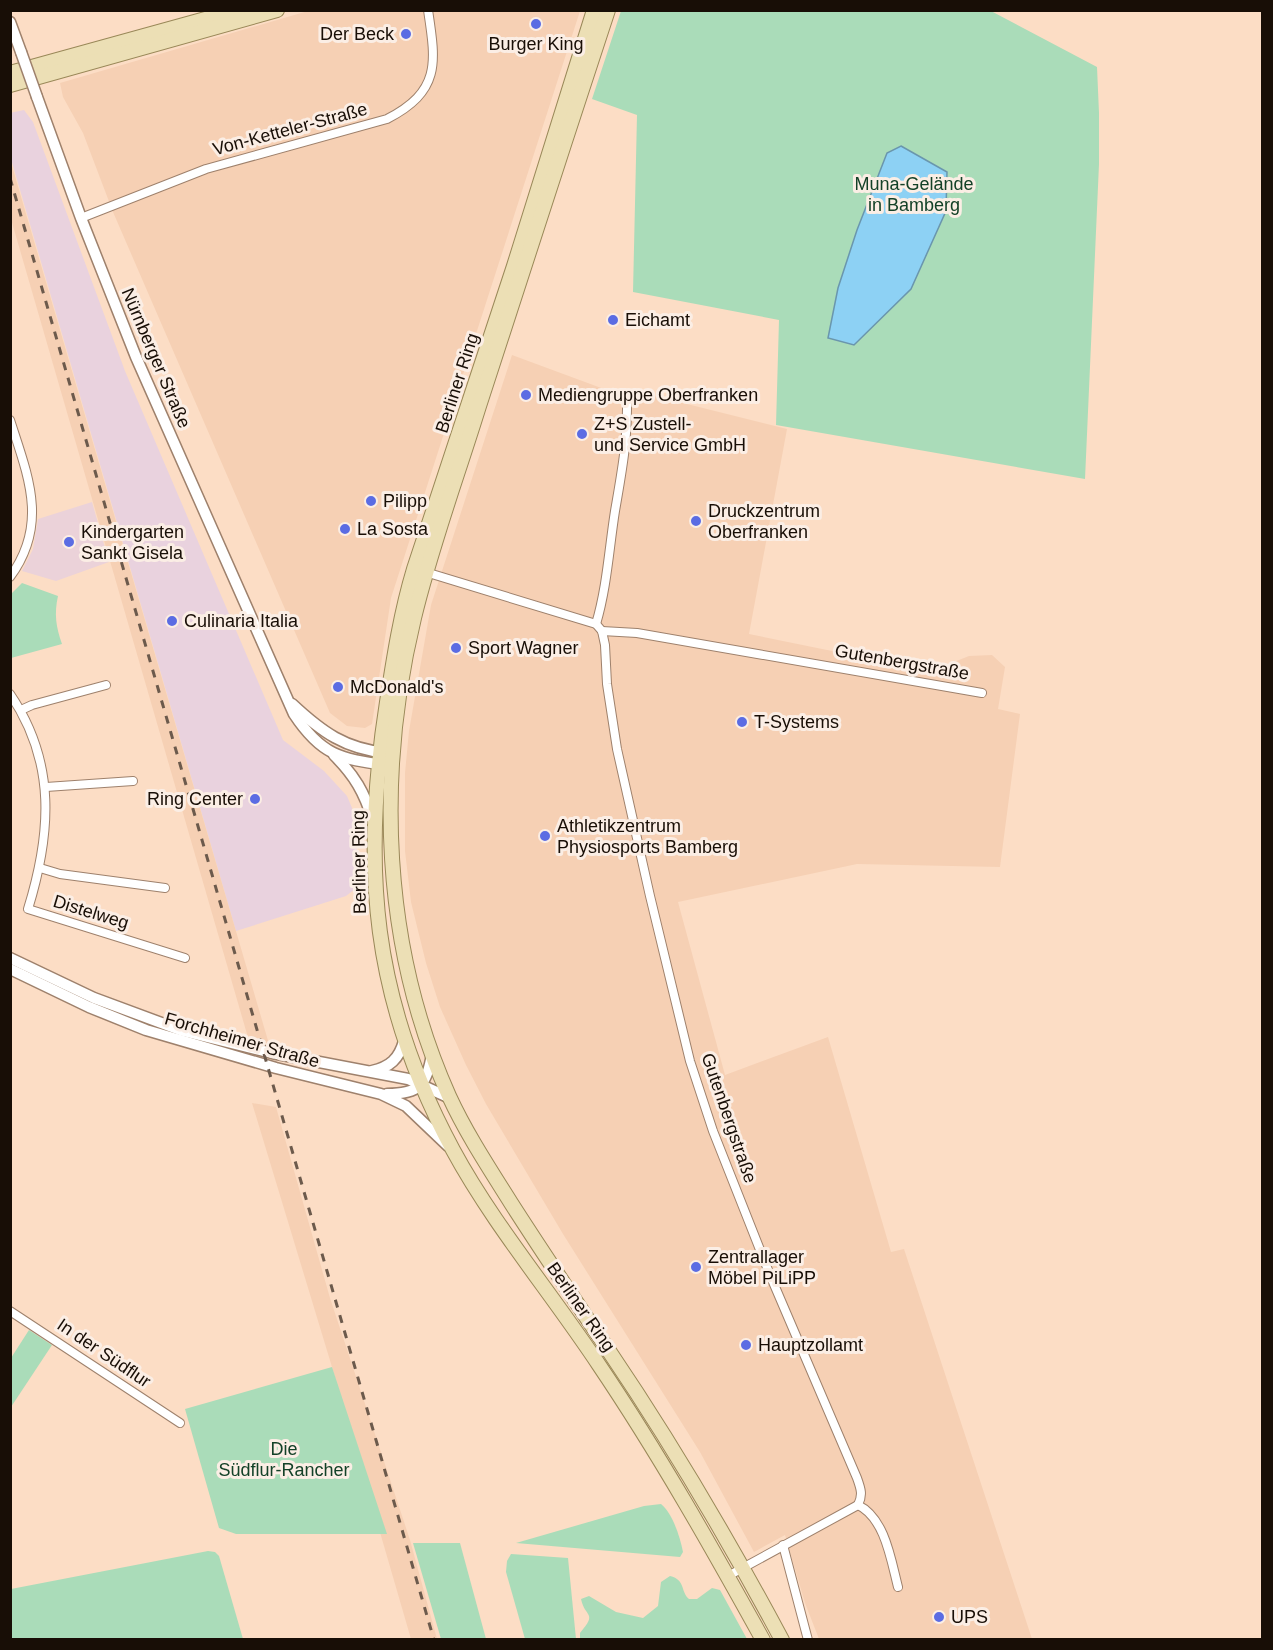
<svg xmlns="http://www.w3.org/2000/svg" width="1273" height="1650" font-family="Arial,sans-serif">
  <style>
    .commercial { fill: #e9d2de }
    .built { fill: #f6d0b4 }
    .education { fill: #ebd2d9 }
    .green { fill: #aadcb9 }
    .water { fill: #8dd1f4; stroke: #6a96ad; stroke-width: 1.5 }
    .lines { fill: none; stroke-linecap: round; stroke-linejoin: round }
    .minor-casing { stroke: #9e816c; stroke-width: 10 }
    .tertiary-casing { stroke: #9e816c; stroke-width: 13 }
    .primary-casing { stroke: #998858; stroke-width: 16 }
    .minor { stroke: #fff; stroke-width: 8 }
    .tertiary { stroke: #fff; stroke-width: 10 }
    .primary { stroke: #ecdfb5; stroke-width: 14 }
    .rail { stroke: #6c5a4c; stroke-width: 3; stroke-dasharray: 8 8; stroke-linecap: butt }
    .tertiary-bridge-casing { stroke: #9e816c; stroke-width: 13; stroke-linecap: butt }
    .tertiary-bridge { stroke: #fff; stroke-width: 10 }
    .poi-dot { fill: #5b6ce3; stroke: #fbeee5; stroke-width: 2 }
    .labels { text-anchor: middle; stroke-width: 6; stroke-linejoin: round; paint-order: stroke }
    .poi-label { font-size: 18px; fill: #180e06; stroke: #fbeee5; text-anchor: start }
    .street-label { font-size: 18px; fill: #180e06; stroke: #fbeee5 }
    .park-label { font-size: 18px; fill: #134127; stroke: #fbeee5 }
  </style>
  <rect width="100%" height="100%" fill="#fcddc5"/>
  <polygon class="commercial" points="24,110 33,122 125,371 283,740 324,771 347,796 355,815 359,886 346,896 236,931 11,159 10,113"/>
  <g class="built">
    <polygon points="308,11 580,11 391,598 372,724 365,728 347,726 330,713 113,212 83,133 63,97 60,83"/>
    <polygon points="10,159 72,371 269,1044 249,1041 11,219"/>
    <polygon points="512,355 631,399 639,392 787,429 749,634 945,674 954,662 969,656 992,655 1005,667 998,709 1020,714 1000,867 857,864 678,902 725,1075 828,1037 891,1252 904,1249 1032,1639 819,1639 805,1603 785,1535 754,1552 700,1452 563,1234 486,1104 466,1065 440,1007 426,963 411,902 405,851 405,773 409,731 431,605"/>
    <polygon points="252,1103 276,1107 330,1298 410,1540 437,1639 411,1639 332,1367"/>
  </g>
  <polygon class="education" points="92,502 109,562 56,581 22,571 33,549 38,519"/>
  <g class="green">
    <polygon points="621,11 991,11 1097,67 1099,113 1099,164 1085,479 776,425 779,320 633,292 637,115 592,99"/>
    <path d="M22,583L58,596C54,614 56,627 62,644L11,658V594Z"/>
    <polygon points="29,1330 52,1345 11,1407 11,1358"/>
    <polygon points="332,1367 387,1534 236,1534 219,1528 185,1409"/>
    <path d="M661,1504C673,1514 680,1537 683,1552L680,1557L516,1543L644,1506Z"/>
    <polygon points="413,1543 460,1543 486,1639 441,1639"/>
    <polygon points="208,1551 215,1552 219,1556 243,1639 11,1639 11,1589"/>
    <polygon points="511,1554 568,1558 576,1639 525,1639 506,1572 507,1561"/>
    <path d="M670,1576C686,1580 680,1591 689,1599H697L712,1588L720,1590L747,1639H580V1633C598,1612 585,1618 581,1599L589,1596L616,1612L643,1618L658,1606L661,1582Z"/>
  </g>
  <polygon class="water" points="901,146 947,172 946,211 911,289 854,345 828,338 838,288 857,230 887,153"/>
  <g class="lines">
    <g class="minor-casing">
      <g id="minor">
        <path d="M81,218L206,169L387,119C441,91 436,63 428,10"/>
        <path d="M10,420C28,476 49,524 10,577"/>
        <path d="M422,571L596,624L602,631L605,645L607,684L617,749L650,896L690,1061L713,1131L770,1275L857,1478C861,1489 863,1495 858,1505"/>
        <path d="M596,624C607,587 609,549 615,511C622,470 628,440 627,397"/>
        <polyline points="602,631 637,633 982,693"/>
        <path d="M10,694C57,763 51,834 28,909L185,958"/>
        <polyline points="21,710 32,705 106,685"/>
        <polyline points="46,787 133,781"/>
        <polyline points="40,868 60,874 165,888"/>
        <polyline points="10,1311 180,1423"/>
        <path d="M858,1505C885,1518 891,1560 898,1587"/>
        <polyline points="783,1545 808,1640"/>
        <polyline points="728,1576 858,1505"/>
      </g>
    </g>
    <g class="tertiary-casing">
      <g id="tertiary">
        <polyline points="10,22 21,52"/>
        <path d="M37,97L81,218L136,357L294,714C321,755 340,759 386,765"/>
        <path d="M292,704C322,732 345,749 387,753"/>
        <path d="M334,755C355,776 364,792 373,820"/>
        <polyline points="10,958 94,998 183,1031 272,1053 408,1079 450,1098"/>
        <polyline points="10,969 89,1007 146,1030 276,1068 381,1094 406,1106 448,1146"/>
        <path d="M372,1071C390,1067 399,1059 404,1041"/>
        <path d="M387,1094C419,1094 427,1085 432,1054"/>
      </g>
    </g>
    <g class="primary-casing">
      <g id="primary">
        <path d="M594,10L514,266L414,569C401,612 394,657 387,702C361,867 372,1000 453,1150C493,1224 552,1294 599,1365C659,1454 711,1546 763,1640"/>
        <path d="M608,10C565,142 521,274 479,406C457,477 431,547 414,618C376,775 382,947 449,1096C466,1133 489,1168 511,1203C543,1253 576,1302 609,1351C672,1444 729,1541 782,1640"/>
        <polyline points="10,73 238,10"/>
        <polyline points="10,85 277,10"/>
      </g>
    </g>
    <use href="#minor" class="minor"/>
    <use href="#tertiary" class="tertiary"/>
    <use href="#primary" class="primary"/>
    <polyline class="rail" points="10,178 434,1640"/>
    <g class="tertiary-bridge-casing">
      <polyline id="tertiary-bridge" points="21,52 37,97"/>
    </g>
    <use href="#tertiary-bridge" class="tertiary-bridge"/>
  </g>
  <g class="poi-dot">
    <circle cx="536" cy="24" r="6"/>
    <circle cx="406" cy="34" r="6"/>
    <circle cx="613" cy="320" r="6"/>
    <circle cx="526" cy="395" r="6"/>
    <circle cx="582" cy="434" r="6"/>
    <circle cx="371" cy="501" r="6"/>
    <circle cx="696" cy="521" r="6"/>
    <circle cx="345" cy="529" r="6"/>
    <circle cx="69" cy="542" r="6"/>
    <circle cx="172" cy="621" r="6"/>
    <circle cx="456" cy="648" r="6"/>
    <circle cx="338" cy="687" r="6"/>
    <circle cx="742" cy="722" r="6"/>
    <circle cx="255" cy="799" r="6"/>
    <circle cx="545" cy="836" r="6"/>
    <circle cx="696" cy="1267" r="6"/>
    <circle cx="746" cy="1345" r="6"/>
    <circle cx="939" cy="1617" r="6"/>
  </g>
  <g class="labels">
    <g class="poi-label">
      <text x="394" y="40" text-anchor="end">Der Beck</text>
      <text x="536" y="50" text-anchor="middle">Burger King</text>
      <text x="625" y="326">Eichamt</text>
      <text x="538" y="401">Mediengruppe Oberfranken</text>
      <text x="594" y="430">Z+S Zustell-<tspan x="594" dy="21">und Service GmbH</tspan></text>
      <text x="383" y="507">Pilipp</text>
      <text x="708" y="517">Druckzentrum<tspan x="708" dy="21">Oberfranken</tspan></text>
      <text x="357" y="535">La Sosta</text>
      <text x="81" y="538">Kindergarten<tspan x="81" dy="21">Sankt Gisela</tspan></text>
      <text x="184" y="627">Culinaria Italia</text>
      <text x="468" y="654">Sport Wagner</text>
      <text x="350" y="693">McDonald's</text>
      <text x="754" y="728">T-Systems</text>
      <text x="243" y="805" text-anchor="end">Ring Center</text>
      <text x="557" y="832">Athletikzentrum<tspan x="557" dy="21">Physiosports Bamberg</tspan></text>
      <text x="708" y="1263">Zentrallager<tspan x="708" dy="21">Möbel PiLiPP</tspan></text>
      <text x="758" y="1351">Hauptzollamt</text>
      <text x="951" y="1623">UPS</text>
    </g>
    <g class="street-label">
      <text transform="translate(290 129) rotate(-15)" y="6">Von-Ketteler-Straße</text>
      <text transform="translate(156 358) rotate(67)" y="6">Nürnberger Straße</text>
      <text transform="translate(457 383) rotate(-72)" y="6">Berliner Ring</text>
      <text transform="translate(902 662) rotate(10)" y="6">Gutenbergstraße</text>
      <text transform="translate(359 862) rotate(-91)" y="6">Berliner Ring</text>
      <text transform="translate(91 912) rotate(17)" y="6">Distelweg</text>
      <text transform="translate(242 1040) rotate(16)" y="6">Forchheimer Straße</text>
      <text transform="translate(729 1118) rotate(71)" y="6">Gutenbergstraße</text>
      <text transform="translate(581 1307) rotate(55)" y="6">Berliner Ring</text>
      <text transform="translate(104 1353) rotate(34)" y="6">In der Südflur</text>
    </g>
    <g class="park-label">
      <text x="914" y="190">Muna-Gelände<tspan x="914" dy="21">in Bamberg</tspan></text>
      <text x="284" y="1455">Die<tspan x="284" dy="21">Südflur-Rancher</tspan></text>
    </g>
  </g>
  <rect width="1273" height="1650" fill="none" stroke="#180e06" stroke-width="24"/>
</svg>
